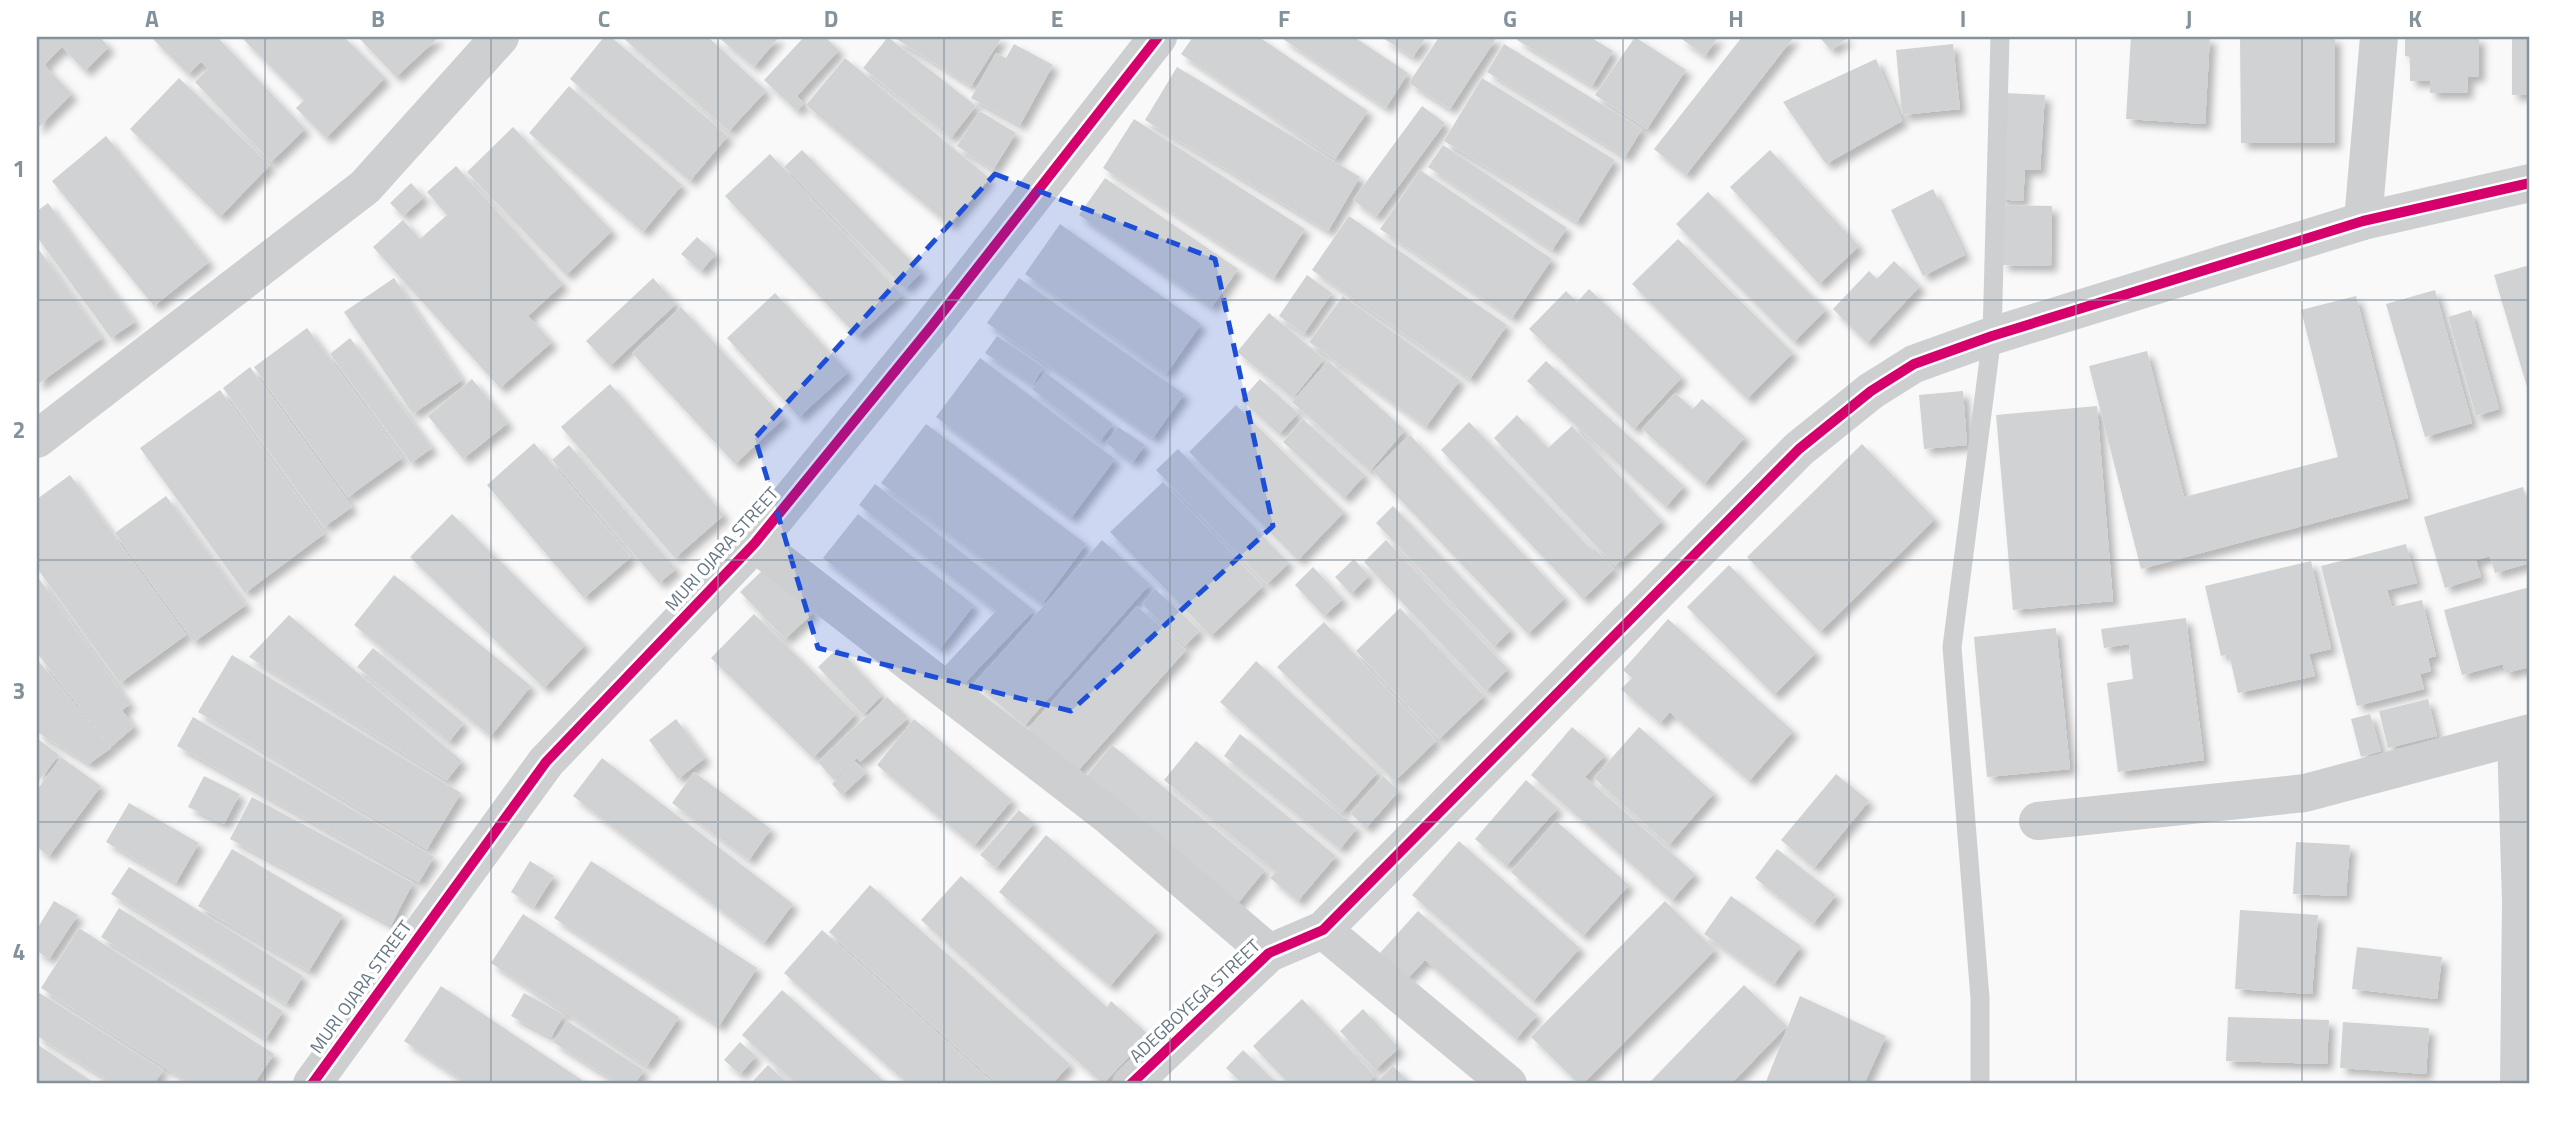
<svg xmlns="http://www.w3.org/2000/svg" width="2567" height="1121" font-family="'Titillium Web',sans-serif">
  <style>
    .building { fill: #d0d2d3; filter: url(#shadow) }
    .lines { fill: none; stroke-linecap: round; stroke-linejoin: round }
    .service { stroke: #cecfd0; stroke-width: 19 }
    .minor { stroke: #cecfd0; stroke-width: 38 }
    .cycleway-casing { stroke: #fff; stroke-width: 15 }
    .cycleway { stroke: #d6006c; stroke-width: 10 }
    .marked { fill: #1d4ed8; fill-opacity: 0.2; stroke: #1d4ed8; stroke-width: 5; stroke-dasharray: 14 9; stroke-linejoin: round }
    .grid { fill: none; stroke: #84929c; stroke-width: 2; stroke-opacity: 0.55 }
    .labels { text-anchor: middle; stroke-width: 7; stroke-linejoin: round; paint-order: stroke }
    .street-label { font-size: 18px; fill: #657683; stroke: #fff }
    .neatline { fill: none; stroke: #84929c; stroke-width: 2.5 }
    .grid-label { font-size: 23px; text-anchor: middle; font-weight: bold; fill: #84929c }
  </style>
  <defs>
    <filter id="shadow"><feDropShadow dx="6" dy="6" stdDeviation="3.5" flood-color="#0004"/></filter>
  </defs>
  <rect width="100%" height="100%" fill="#f9f9f9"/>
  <g class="building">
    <polygon points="37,37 100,37 109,47 85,71 62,47 44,65 72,94 37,129"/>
    <polygon points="151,37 217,37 305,129 271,162 195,82 208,69 201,62 188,74"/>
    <polygon points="241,37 344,37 385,78 326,138 296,108 304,100"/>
    <polygon points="358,37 439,37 396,77"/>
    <polygon points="604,37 611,37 728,136 690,181 570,79"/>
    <polygon points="622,37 708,37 766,91 729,131"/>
    <polygon points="718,37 779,37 754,67"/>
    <polygon points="804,37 825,37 839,50 797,96 804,103 797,111 764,80"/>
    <polygon points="888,37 976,106 951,138 863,68"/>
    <polygon points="893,37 1002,37 971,86"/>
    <polygon points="1193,37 1259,37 1368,111 1335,159 1181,54"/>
    <polygon points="1280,37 1354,37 1408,73 1386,108"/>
    <polygon points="1381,37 1426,37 1413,57"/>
    <polygon points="1439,37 1497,37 1450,109 1409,83"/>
    <polygon points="1519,37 1590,37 1613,51 1592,86 1517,40"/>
    <polygon points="1635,37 1686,70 1647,129 1595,95"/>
    <polygon points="1679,37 1718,37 1705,56"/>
    <polygon points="1742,37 1794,37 1686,175 1654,149"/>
    <polygon points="1819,37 1849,37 1831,50"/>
    <polygon points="2131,37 2210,37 2205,124 2126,119"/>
    <polygon points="2240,37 2335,37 2335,143 2241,143"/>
    <polygon points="2405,37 2479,37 2479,76 2468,77 2467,93 2430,93 2430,81 2410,81 2410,57 2405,56"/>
    <polygon points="2512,37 2530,37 2530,94 2512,95"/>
    <polygon points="1014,44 1053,65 1020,125 971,98 996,53 1006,58"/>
    <polygon points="1504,44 1642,129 1625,157 1487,72"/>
    <polygon points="1953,44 1960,109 1902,115 1896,50"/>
    <polygon points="845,58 989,178 950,225 806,105"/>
    <polygon points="1876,59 1902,121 1826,164 1783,102"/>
    <polygon points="1177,67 1360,177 1328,231 1145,120"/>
    <polygon points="179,78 270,165 220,217 130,129"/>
    <polygon points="1482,78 1615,160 1577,222 1444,141"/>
    <polygon points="569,86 682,185 643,232 529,133"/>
    <polygon points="2005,93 2045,95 2040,170 2025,170 2023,201 1997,199"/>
    <polygon points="1422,106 1445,123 1376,217 1353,200"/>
    <polygon points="980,111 1016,133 993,170 957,146"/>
    <polygon points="1134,119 1305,229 1274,278 1103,168"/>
    <polygon points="513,127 612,231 566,275 467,172"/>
    <polygon points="106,136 209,262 154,306 52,181"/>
    <polygon points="1443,145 1567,228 1552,250 1428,167"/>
    <polygon points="802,150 922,272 905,289 784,167"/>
    <polygon points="1770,150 1859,246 1819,284 1730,187"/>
    <polygon points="770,154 902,295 857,336 725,196"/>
    <polygon points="456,166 563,284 528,316 552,342 500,388 373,247 403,220 420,239 447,215 427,192"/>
    <polygon points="1420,170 1552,259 1512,318 1380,229"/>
    <polygon points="1105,178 1238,269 1212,307 1079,215"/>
    <polygon points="411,183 424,197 403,216 390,203"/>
    <polygon points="1933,189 1965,255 1923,276 1891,210"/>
    <polygon points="1708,192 1826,310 1794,342 1676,224"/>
    <polygon points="48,203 135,322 111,338 37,237 37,211"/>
    <polygon points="2002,205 2052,206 2051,266 2002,265"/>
    <polygon points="1349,216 1507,325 1470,379 1312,270"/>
    <polygon points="1060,224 1201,324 1166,374 1025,274"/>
    <polygon points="697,237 716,254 701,271 681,254"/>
    <polygon points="1678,239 1793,353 1747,399 1632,284"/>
    <polygon points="37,247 102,338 37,385"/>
    <polygon points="1894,261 1920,286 1867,343 1833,309 1869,271 1877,279"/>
    <polygon points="2530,265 2530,397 2494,275"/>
    <polygon points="1307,275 1332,293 1304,334 1279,316"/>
    <polygon points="394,278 462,380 413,414 344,312"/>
    <polygon points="653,278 676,304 610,366 586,341"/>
    <polygon points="1019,278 1184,394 1153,438 987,323"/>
    <polygon points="1589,289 1682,377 1634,429 1529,329 1566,291 1577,302"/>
    <polygon points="2435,290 2472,423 2425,437 2386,304"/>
    <polygon points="775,293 848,372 799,417 727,338"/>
    <polygon points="1343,296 1460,380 1426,427 1309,342"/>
    <polygon points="2356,296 2408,498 2141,569 2089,366 2147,351 2184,497 2338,457 2301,310"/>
    <polygon points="681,307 784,418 735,464 632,353"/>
    <polygon points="2471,310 2499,409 2476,416 2448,317"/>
    <polygon points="1269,313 1324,359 1293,398 1237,352"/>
    <polygon points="307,328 402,458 348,497 254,367"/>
    <polygon points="997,336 1043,367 1033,385 985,353"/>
    <polygon points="350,338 432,448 411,463 330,354"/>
    <polygon points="980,358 1115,459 1071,518 936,417"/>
    <polygon points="1328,361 1405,430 1370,471 1292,402"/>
    <polygon points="1546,361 1684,486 1666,507 1527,381"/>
    <polygon points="250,367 352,507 324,527 223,388"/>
    <polygon points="1045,372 1113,424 1100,441 1032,389"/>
    <polygon points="472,379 508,423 463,459 428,416"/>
    <polygon points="1260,379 1298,413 1279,434 1241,400"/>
    <polygon points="610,384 724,515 675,558 561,427"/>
    <polygon points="220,390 324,534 245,593 140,448"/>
    <polygon points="1963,391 1967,445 1924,449 1919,395"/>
    <polygon points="1675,393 1693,409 1702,399 1745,437 1704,484 1642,429"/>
    <polygon points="1236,405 1344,512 1298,560 1189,452"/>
    <polygon points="2097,406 2113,601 2013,610 1996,415"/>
    <polygon points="1517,415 1548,448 1572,426 1662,521 1615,566 1494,438"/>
    <polygon points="1303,419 1365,475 1344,498 1283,442"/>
    <polygon points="1469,422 1592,550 1594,548 1614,569 1583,599 1441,450"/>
    <polygon points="926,424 1086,544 1042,604 881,483"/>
    <polygon points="1118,427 1145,445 1133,462 1106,443"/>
    <polygon points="1410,435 1565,598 1528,634 1373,471"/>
    <polygon points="534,443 631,557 584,598 487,485"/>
    <polygon points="1862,444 1935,519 1820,632 1747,557"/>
    <polygon points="569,445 676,569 659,583 552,460"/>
    <polygon points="1178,449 1289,563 1267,584 1156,470"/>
    <polygon points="70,475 186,635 120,683 37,568 37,499"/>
    <polygon points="1163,482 1263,586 1211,636 1110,532"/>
    <polygon points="875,484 1034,610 962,686 943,668 996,611 859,505"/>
    <polygon points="2523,487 2530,514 2530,563 2495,573 2490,556 2476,560 2481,577 2445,588 2424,517"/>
    <polygon points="166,496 246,605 194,642 115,533"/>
    <polygon points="1393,506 1511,630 1494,647 1376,523"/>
    <polygon points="452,514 585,645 544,688 410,557"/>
    <polygon points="858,514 974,605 940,649 823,558"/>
    <polygon points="1102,540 1150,584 1024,726 975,683"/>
    <polygon points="1386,540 1508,669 1486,691 1364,562"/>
    <polygon points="2406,544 2417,583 2387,590 2392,607 2422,600 2436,656 2428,658 2431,671 2420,674 2424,689 2357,706 2321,566"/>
    <polygon points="1354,559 1369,576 1351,594 1335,577"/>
    <polygon points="2311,561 2331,649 2309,654 2315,676 2238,693 2229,654 2221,656 2205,586"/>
    <polygon points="768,565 814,612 785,639 740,592"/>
    <polygon points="1729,565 1816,653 1774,695 1687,607"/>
    <polygon points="1313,567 1343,599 1324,616 1295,585"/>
    <polygon points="394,575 531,686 491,736 354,625"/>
    <polygon points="37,576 130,704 122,710 134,727 111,747 37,653"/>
    <polygon points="2530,587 2530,667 2505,673 2503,664 2462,675 2444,610"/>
    <polygon points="1155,589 1200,631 1185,646 1142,604"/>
    <polygon points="1137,606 1186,650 1075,774 1026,731"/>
    <polygon points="1400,608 1484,696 1439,739 1356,651"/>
    <polygon points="754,614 856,714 813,758 711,658"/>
    <polygon points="289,615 462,761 447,780 249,657"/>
    <polygon points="2186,618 2204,760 2118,772 2107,683 2133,679 2129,644 2104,648 2101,629"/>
    <polygon points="1668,619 1793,731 1749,781 1670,712 1660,723 1621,689 1632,678 1623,670"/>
    <polygon points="1324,622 1436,741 1395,781 1277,667"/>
    <polygon points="2056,628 2070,769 1987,777 1974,637"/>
    <polygon points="373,648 464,723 449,742 357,667"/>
    <polygon points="838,648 882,695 863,715 818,667"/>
    <polygon points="232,655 461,793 427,849 198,712"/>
    <polygon points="37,659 111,748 89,764 37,732"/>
    <polygon points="1256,661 1378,772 1342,812 1220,702"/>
    <polygon points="887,697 908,718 860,762 857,758 834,780 818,762"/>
    <polygon points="2428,699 2437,736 2388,748 2379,711"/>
    <polygon points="2370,714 2381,751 2361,757 2351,719"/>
    <polygon points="193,717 434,857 419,882 177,746"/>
    <polygon points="676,719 705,758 678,779 649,740"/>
    <polygon points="914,719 1012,800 974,846 877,765"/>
    <polygon points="1572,727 1605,755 1585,777 1695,874 1672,900 1531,775"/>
    <polygon points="1639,727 1714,793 1669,845 1594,778"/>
    <polygon points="1240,734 1357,828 1340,849 1224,756"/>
    <polygon points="37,738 59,755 37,783"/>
    <polygon points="1196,741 1336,856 1298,901 1270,878 1276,872 1164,780"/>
    <polygon points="1112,745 1265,870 1234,908 1081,783"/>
    <polygon points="61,757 101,786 49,856 37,847 37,790"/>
    <polygon points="602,758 793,904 764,943 573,796"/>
    <polygon points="855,761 866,773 842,795 832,784"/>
    <polygon points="694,772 771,829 749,860 672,803"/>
    <polygon points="1836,774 1869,801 1814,868 1781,840"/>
    <polygon points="204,776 240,794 224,824 188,807"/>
    <polygon points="1383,776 1399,791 1366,828 1350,813"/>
    <polygon points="1526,780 1558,808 1506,866 1475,839"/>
    <polygon points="252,797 413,883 391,925 230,839"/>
    <polygon points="129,803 199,843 176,883 106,842"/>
    <polygon points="1019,810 1034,823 996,868 980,855"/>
    <polygon points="1556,821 1629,885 1583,936 1511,872"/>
    <polygon points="1046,835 1158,930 1110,986 999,892"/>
    <polygon points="1459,841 1580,948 1533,1001 1412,895"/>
    <polygon points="2296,842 2350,845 2346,896 2293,894"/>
    <polygon points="232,849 343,915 309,971 198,906"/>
    <polygon points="1777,849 1836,895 1813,924 1755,878"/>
    <polygon points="530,861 554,876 534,907 511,892"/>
    <polygon points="591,861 757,968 719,1026 554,918"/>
    <polygon points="129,867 303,976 286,1004 111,894"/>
    <polygon points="961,876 1107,1007 1111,1001 1149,1035 1103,1084 921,920"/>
    <polygon points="870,885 1070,1064 1052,1084 998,1084 829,932"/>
    <polygon points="1731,896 1801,946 1774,984 1704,934"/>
    <polygon points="54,901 78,915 49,959 37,951 37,929"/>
    <polygon points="1665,901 1715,950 1583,1084 1579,1084 1531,1037"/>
    <polygon points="119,908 283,1011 266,1039 101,937"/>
    <polygon points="2240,910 2318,915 2312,994 2235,989"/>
    <polygon points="1418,911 1537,1015 1516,1039 1425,960 1407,979 1379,954"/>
    <polygon points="523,914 679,1017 647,1066 491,963"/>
    <polygon points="79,928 274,1054 254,1084 191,1084 41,988"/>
    <polygon points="822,930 994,1084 908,1084 784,973"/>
    <polygon points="2357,947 2442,957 2437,999 2352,989"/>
    <polygon points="1744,985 1787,1026 1731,1084 1648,1084"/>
    <polygon points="441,986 588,1084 468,1084 404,1041"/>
    <polygon points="782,990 887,1084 797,1084 742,1035"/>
    <polygon points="38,992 163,1070 154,1084 114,1084 37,1036"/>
    <polygon points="524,993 564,1015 551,1037 511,1016"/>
    <polygon points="1800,996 1886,1036 1864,1084 1765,1084"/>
    <polygon points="1302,999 1375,1076 1366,1084 1289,1084 1253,1046"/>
    <polygon points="1363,1009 1399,1048 1375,1070 1340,1031"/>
    <polygon points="2228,1017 2329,1020 2327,1064 2226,1061"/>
    <polygon points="567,1021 644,1070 635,1084 619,1084 553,1042"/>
    <polygon points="2343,1022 2429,1028 2426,1074 2340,1068"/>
    <polygon points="740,1042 756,1056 740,1074 724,1060"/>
    <polygon points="37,1044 96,1084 37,1084"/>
    <polygon points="1243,1050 1278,1084 1243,1084 1226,1068"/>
    <polygon points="768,1065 785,1081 781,1084 750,1084"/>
    <polygon points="1393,1066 1411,1084 1375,1084"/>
  </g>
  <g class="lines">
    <polyline class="service" points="1980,1084 1980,998 1952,647 1992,336 2000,37"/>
    <g class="minor">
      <polyline points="2363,221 2379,37"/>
      <polyline points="37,439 365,187 500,37"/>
      <polyline points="755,543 1109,816 1269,953"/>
      <polyline points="2516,738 2521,902 2519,1084"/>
      <polyline points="2038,821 2305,793 2530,733"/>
      <polyline points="1323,930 1508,1084"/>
      <polyline points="312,1084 546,762 755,543 931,327 1158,37"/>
      <polyline points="1131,1084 1269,953 1323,930 1799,449 1871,391 1914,364 1992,336 2363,221 2530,183"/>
    </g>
    <g class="cycleway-casing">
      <g id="cycleway">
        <polyline points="312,1084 546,762 755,543 931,327 1158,37"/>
        <polyline points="1131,1084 1269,953 1323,930 1799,449 1871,391 1914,364 1992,336 2363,221 2530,183"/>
      </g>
    </g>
    <use href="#cycleway" class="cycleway"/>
  </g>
  <path class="marked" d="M995,174L1215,259L1273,526L1071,711L818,648L755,438Z"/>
  <path class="grid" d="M265,37V1084M491,37V1084M718,37V1084M944,37V1084M1170,37V1084M1397,37V1084M1623,37V1084M1849,37V1084M2076,37V1084M2302,37V1084M37,300H2530M37,560H2530M37,822H2530"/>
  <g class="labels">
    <g class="street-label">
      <text transform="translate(722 549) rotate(-48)" y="6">MURI OJARA STREET</text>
      <text transform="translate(361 987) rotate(-54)" y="6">MURI OJARA STREET</text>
      <text transform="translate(1195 1001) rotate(-43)" y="6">ADEGBOYEGA STREET</text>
    </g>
  </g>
  <rect width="2567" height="1121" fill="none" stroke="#ffffff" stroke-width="77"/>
  <rect x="38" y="38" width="2490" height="1044" class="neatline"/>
  <g class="grid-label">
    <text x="152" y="27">A</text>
    <text x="378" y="27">B</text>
    <text x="604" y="27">C</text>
    <text x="831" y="27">D</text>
    <text x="1057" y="27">E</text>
    <text x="1284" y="27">F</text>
    <text x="1510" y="27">G</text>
    <text x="1736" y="27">H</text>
    <text x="1963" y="27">I</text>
    <text x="2189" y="27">J</text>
    <text x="2415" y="27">K</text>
    <text x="19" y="177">1</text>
    <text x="19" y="438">2</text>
    <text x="19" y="699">3</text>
    <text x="19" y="960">4</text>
  </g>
</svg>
